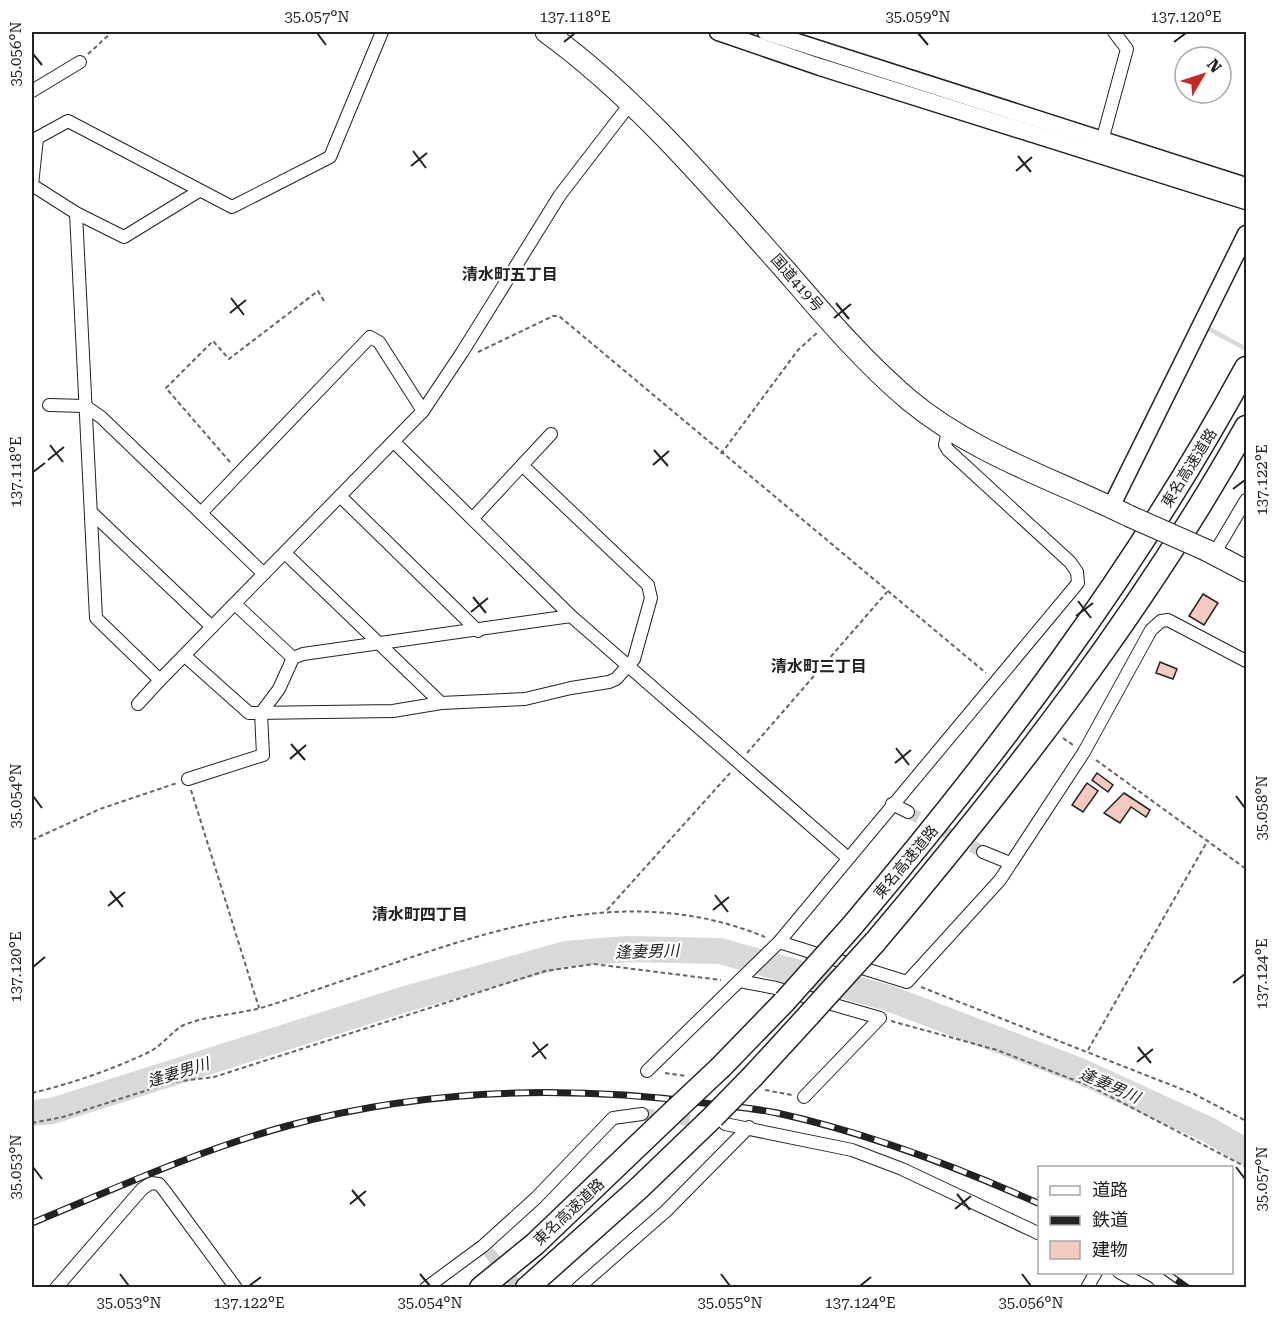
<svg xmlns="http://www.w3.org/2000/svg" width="1278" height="1319" font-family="'Roboto Serif','Noto Sans JP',serif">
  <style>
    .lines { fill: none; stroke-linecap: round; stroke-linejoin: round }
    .stream { stroke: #d9d9d9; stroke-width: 4.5 }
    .river { stroke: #d9d9d9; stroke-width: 26 }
    .building { fill: #f3c9c0; stroke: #222; stroke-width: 1.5 }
    .minor-tunnel { stroke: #d3d3d3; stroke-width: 12; stroke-dasharray: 12 6; stroke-linecap: butt }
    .minor-casing { stroke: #222; stroke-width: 14 }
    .tertiary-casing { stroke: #222; stroke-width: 19 }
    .trunk-casing { stroke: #222; stroke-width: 23 }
    .motorway-casing { stroke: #222; stroke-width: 25 }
    .path { stroke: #646464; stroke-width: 2; stroke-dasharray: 4.5 3; stroke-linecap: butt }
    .minor { stroke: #fff; stroke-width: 12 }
    .tertiary { stroke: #fff; stroke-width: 16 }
    .trunk { stroke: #fff; stroke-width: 21 }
    .motorway { stroke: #fff; stroke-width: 22 }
    .rail-casing { stroke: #222; stroke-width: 7 }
    .rail { stroke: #fff; stroke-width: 4.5; stroke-dasharray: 14; stroke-linecap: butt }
    .trunk-bridge-casing { stroke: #222; stroke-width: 23; stroke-linecap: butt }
    .motorway-bridge-casing { stroke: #222; stroke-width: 25; stroke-linecap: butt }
    .trunk-bridge { stroke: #fff; stroke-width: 21 }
    .motorway-bridge { stroke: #fff; stroke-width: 22 }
    .ticks { fill: none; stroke: #222; stroke-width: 2 }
    .labels { text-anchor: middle; stroke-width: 4.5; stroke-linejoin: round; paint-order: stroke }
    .street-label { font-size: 15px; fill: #222; stroke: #fff }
    .neighbourhood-label { font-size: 16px; font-weight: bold; fill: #222; stroke: #fff }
    .water-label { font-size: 16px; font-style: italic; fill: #222; stroke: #fff }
    .neatline { fill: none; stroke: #222; stroke-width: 2 }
    .ticks-label { font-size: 15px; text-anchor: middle; fill: #222 }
  </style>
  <rect width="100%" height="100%" fill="#fff"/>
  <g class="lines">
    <polyline class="stream" points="1211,330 1246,349"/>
    <polyline class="river" points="32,1113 52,1111 409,998 566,954 627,949 720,951 888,998 1080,1071 1209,1130 1246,1152"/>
  </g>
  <g class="building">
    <polygon points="1203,594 1218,603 1204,625 1189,616"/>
    <polygon points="1160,662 1177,669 1173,679 1156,673"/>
    <polygon points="1097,773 1113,785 1108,792 1092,780"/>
    <polygon points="1087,783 1098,791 1083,812 1072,805"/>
    <polygon points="1124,793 1150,810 1146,817 1131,807 1120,823 1104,813"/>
  </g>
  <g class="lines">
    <g class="minor-tunnel">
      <polyline points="908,812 983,852"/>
      <polyline points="642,1114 709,1122"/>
      <polyline points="488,1251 519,1288"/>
    </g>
    <g class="minor-casing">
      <g id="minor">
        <polyline points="32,91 80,62"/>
        <polyline points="1102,141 1127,49 1114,32"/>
        <polyline points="199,191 124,237 76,213 32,185 37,138 68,121 232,207 330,157 382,32"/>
        <polyline points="76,213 96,618 160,680 423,411 463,351 560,195 630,104"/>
        <polyline points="49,405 85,406 101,417 264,574"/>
        <polyline points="394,442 571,616 848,858"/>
        <polyline points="341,497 478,631"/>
        <polyline points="92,513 212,627"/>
        <polyline points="201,513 370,337 379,342 423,411"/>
        <polyline points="473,518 551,434"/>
        <polyline points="286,554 441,703"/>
        <polyline points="1214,554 1246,500"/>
        <polyline points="235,604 293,658"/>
        <polyline points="185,656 249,713 393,711 441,703 525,699 571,688 609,682 616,679 634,659 651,598 648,585 523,466"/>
        <polyline points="138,704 160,680"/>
        <polyline points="188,779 263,755 261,713 279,689 293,658 303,654 571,616"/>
        <polyline points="892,804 908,812"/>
        <polyline points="983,852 1010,863"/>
        <polyline points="779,942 907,982 1000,880 1084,752 1151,630 1161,621 1168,620 1246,661"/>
        <polyline points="739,981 776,988 880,1018 804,1097"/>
        <polyline points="647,1071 779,942 1078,583 1077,572 1070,562 948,450 945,445 948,430"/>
        <polyline points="725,1124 852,1150 902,1169 1040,1234"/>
        <polyline points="1119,1272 1148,1288"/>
        <polyline points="56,1288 142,1189 151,1183 159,1184 164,1190 236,1288"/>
        <polyline points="426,1288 483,1246 536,1198 613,1118 642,1114"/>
        <polyline points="578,1288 666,1211 749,1127"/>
        <polyline points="1087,1288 1096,1272"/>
      </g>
    </g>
    <g class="tertiary-casing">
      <g id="tertiary">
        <polyline points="718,32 820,67 1246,201"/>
        <polyline points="766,32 1246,186"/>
        <polyline points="1111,507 1246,234"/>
      </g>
    </g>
    <g class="trunk-casing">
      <g id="trunk">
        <path d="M546,32C637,98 712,188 787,272C825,316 864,362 909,400C974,454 1054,479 1129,516"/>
        <polyline points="1206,550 1246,571"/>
      </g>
    </g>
    <g class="motorway-casing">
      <g id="motorway">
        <path d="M852,926C999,752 1137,569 1246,368"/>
        <path d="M875,942C1011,781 1143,611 1246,427"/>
        <polyline points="721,1067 785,1001"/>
        <polyline points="753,1076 809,1015"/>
        <polyline points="481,1288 535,1244 672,1113"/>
        <polyline points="527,1288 638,1189 713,1117"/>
      </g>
    </g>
    <g class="path">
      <polyline points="88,54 112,32"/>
      <polyline points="478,352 553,316 559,316 986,673"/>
      <polyline points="721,454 798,350 818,332"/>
      <polyline points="230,462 166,388 213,341 229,359 318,291 324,301"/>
      <polyline points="1063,738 1073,745"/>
      <polyline points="747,753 887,592"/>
      <polyline points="1096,760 1246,869"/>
      <polyline points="191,790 259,1008"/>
      <polyline points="32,840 100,809 177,783"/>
      <polyline points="607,910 730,773"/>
      <polyline points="921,987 1194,1094 1246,1121"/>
      <polyline points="891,1021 997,1050 1092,1087 1246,1167"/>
      <polyline points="1088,1050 1208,840"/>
      <polyline points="665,1073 686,1076"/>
      <polyline points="765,1090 792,1095"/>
      <path d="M32,1093C70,1084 111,1070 147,1053C163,1046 173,1029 186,1024C209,1016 234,1014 257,1009C275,1004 292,998 309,992C456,944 611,873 765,937"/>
      <polyline points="32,1123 63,1117 173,1082 214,1077 545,971 594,964 721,980"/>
    </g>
    <use href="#minor" class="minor"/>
    <use href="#tertiary" class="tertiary"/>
    <use href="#trunk" class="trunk"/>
    <use href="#motorway" class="motorway"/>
    <g class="rail-casing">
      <g id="rail">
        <path d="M32,1223C116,1188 199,1150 287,1126C423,1089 564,1085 704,1103C728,1106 753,1108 777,1113C868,1133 955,1166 1040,1204"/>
        <polyline points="1165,1272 1188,1288"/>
      </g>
    </g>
    <use href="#rail" class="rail"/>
    <g class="trunk-bridge-casing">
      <polyline id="trunk-bridge" points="1129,516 1206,550"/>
    </g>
    <g class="motorway-bridge-casing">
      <g id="motorway-bridge">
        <polyline points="785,1001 852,926"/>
        <polyline points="809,1015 875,942"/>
        <polyline points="672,1113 721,1067"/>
        <polyline points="713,1117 753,1076"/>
      </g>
    </g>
    <use href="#trunk-bridge" class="trunk-bridge"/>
    <use href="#motorway-bridge" class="motorway-bridge"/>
  </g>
  <path class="ticks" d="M317,33L326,45M918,33L928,45M564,42L575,33M1174,42L1186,33M33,54L42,65M413,151L426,168M1018,156L1031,172M411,166L427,153M1016,171L1032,157M231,298L244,315M836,303L849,319M230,313L246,300M834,318L851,304M50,445L63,462M654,450L668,466M48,460L64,447M653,465L669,451M33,472L45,463M1233,489L1245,480M473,597L486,613M1078,601L1091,618M471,612L488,598M1076,616L1093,603M291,744L305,760M896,748L909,765M290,759L306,745M895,763L911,750M33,796L42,808M1236,796L1245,808M110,891L123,907M715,895L728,912M108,906L125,892M713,910L729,897M33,967L45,957M1233,983L1245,974M533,1042L546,1059M1138,1047L1151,1063M532,1057L548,1044M1137,1062L1153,1049M33,1167L42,1179M1236,1167L1245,1179M352,1190L365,1206M957,1194L970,1210M350,1204L366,1191M955,1209L971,1196M120,1274L129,1286M420,1274L430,1286M721,1274L730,1286M1022,1274L1031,1286M249,1286L261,1277M860,1286L871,1277"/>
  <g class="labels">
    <g class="street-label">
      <text transform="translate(797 283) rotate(49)" y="5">国道419号</text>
      <text transform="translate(1189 468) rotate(-58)" y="5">東名高速道路</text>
      <text transform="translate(906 862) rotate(-50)" y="5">東名高速道路</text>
      <text transform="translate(569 1212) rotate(-43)" y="5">東名高速道路</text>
    </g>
    <g class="neighbourhood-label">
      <text x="510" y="280">清水町五丁目</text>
      <text x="819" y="672">清水町三丁目</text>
      <text x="420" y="920">清水町四丁目</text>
    </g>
    <g class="water-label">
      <text transform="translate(647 951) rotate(-2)" y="6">逢妻男川</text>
      <text transform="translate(178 1072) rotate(-17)" y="6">逢妻男川</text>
      <text transform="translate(1110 1085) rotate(24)" y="6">逢妻男川</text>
    </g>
  </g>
  <rect width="1278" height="1319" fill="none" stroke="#ffffff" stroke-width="66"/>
  <rect x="1038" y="1166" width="195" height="108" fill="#ffffff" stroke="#a7a7a7" stroke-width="1.5"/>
  <rect x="1050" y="1186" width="30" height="9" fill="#ffffff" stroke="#a7a7a7" stroke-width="1.5"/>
  <text x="1092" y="1196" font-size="18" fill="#222222">道路</text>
  <rect x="1050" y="1216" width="30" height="9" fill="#222222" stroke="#a7a7a7" stroke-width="1.5"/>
  <text x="1092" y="1226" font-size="18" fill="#222222">鉄道</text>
  <rect x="1050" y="1241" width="30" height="18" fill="#f3c9c0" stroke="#a7a7a7" stroke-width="1.5"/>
  <text x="1092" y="1256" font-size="18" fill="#222222">建物</text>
  <g transform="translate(1203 75) rotate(51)"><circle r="28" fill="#ffffff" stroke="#a7a7a7" stroke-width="1.5"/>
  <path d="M0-4.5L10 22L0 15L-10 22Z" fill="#c62828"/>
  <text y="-9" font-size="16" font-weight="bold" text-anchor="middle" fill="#222222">N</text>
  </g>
  <rect x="33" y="33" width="1212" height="1253" class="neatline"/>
  <g class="ticks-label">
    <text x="317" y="22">35.057°N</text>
    <text x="575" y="22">137.118°E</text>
    <text x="918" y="22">35.059°N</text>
    <text x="1186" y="22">137.120°E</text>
    <text transform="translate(16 54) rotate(-90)" y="5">35.056°N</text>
    <text transform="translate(16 472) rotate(-90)" y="5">137.118°E</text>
    <text transform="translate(1262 480) rotate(-90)" y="5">137.122°E</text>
    <text transform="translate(16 796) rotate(-90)" y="5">35.054°N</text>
    <text transform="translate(1262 808) rotate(-90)" y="5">35.058°N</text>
    <text transform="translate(16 967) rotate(-90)" y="5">137.120°E</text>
    <text transform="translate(1262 974) rotate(-90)" y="5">137.124°E</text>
    <text transform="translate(16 1167) rotate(-90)" y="5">35.053°N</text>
    <text transform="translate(1262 1179) rotate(-90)" y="5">35.057°N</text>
    <text x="129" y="1308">35.053°N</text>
    <text x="249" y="1308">137.122°E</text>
    <text x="430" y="1308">35.054°N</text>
    <text x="730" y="1308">35.055°N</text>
    <text x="860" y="1308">137.124°E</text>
    <text x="1031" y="1308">35.056°N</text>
  </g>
</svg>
